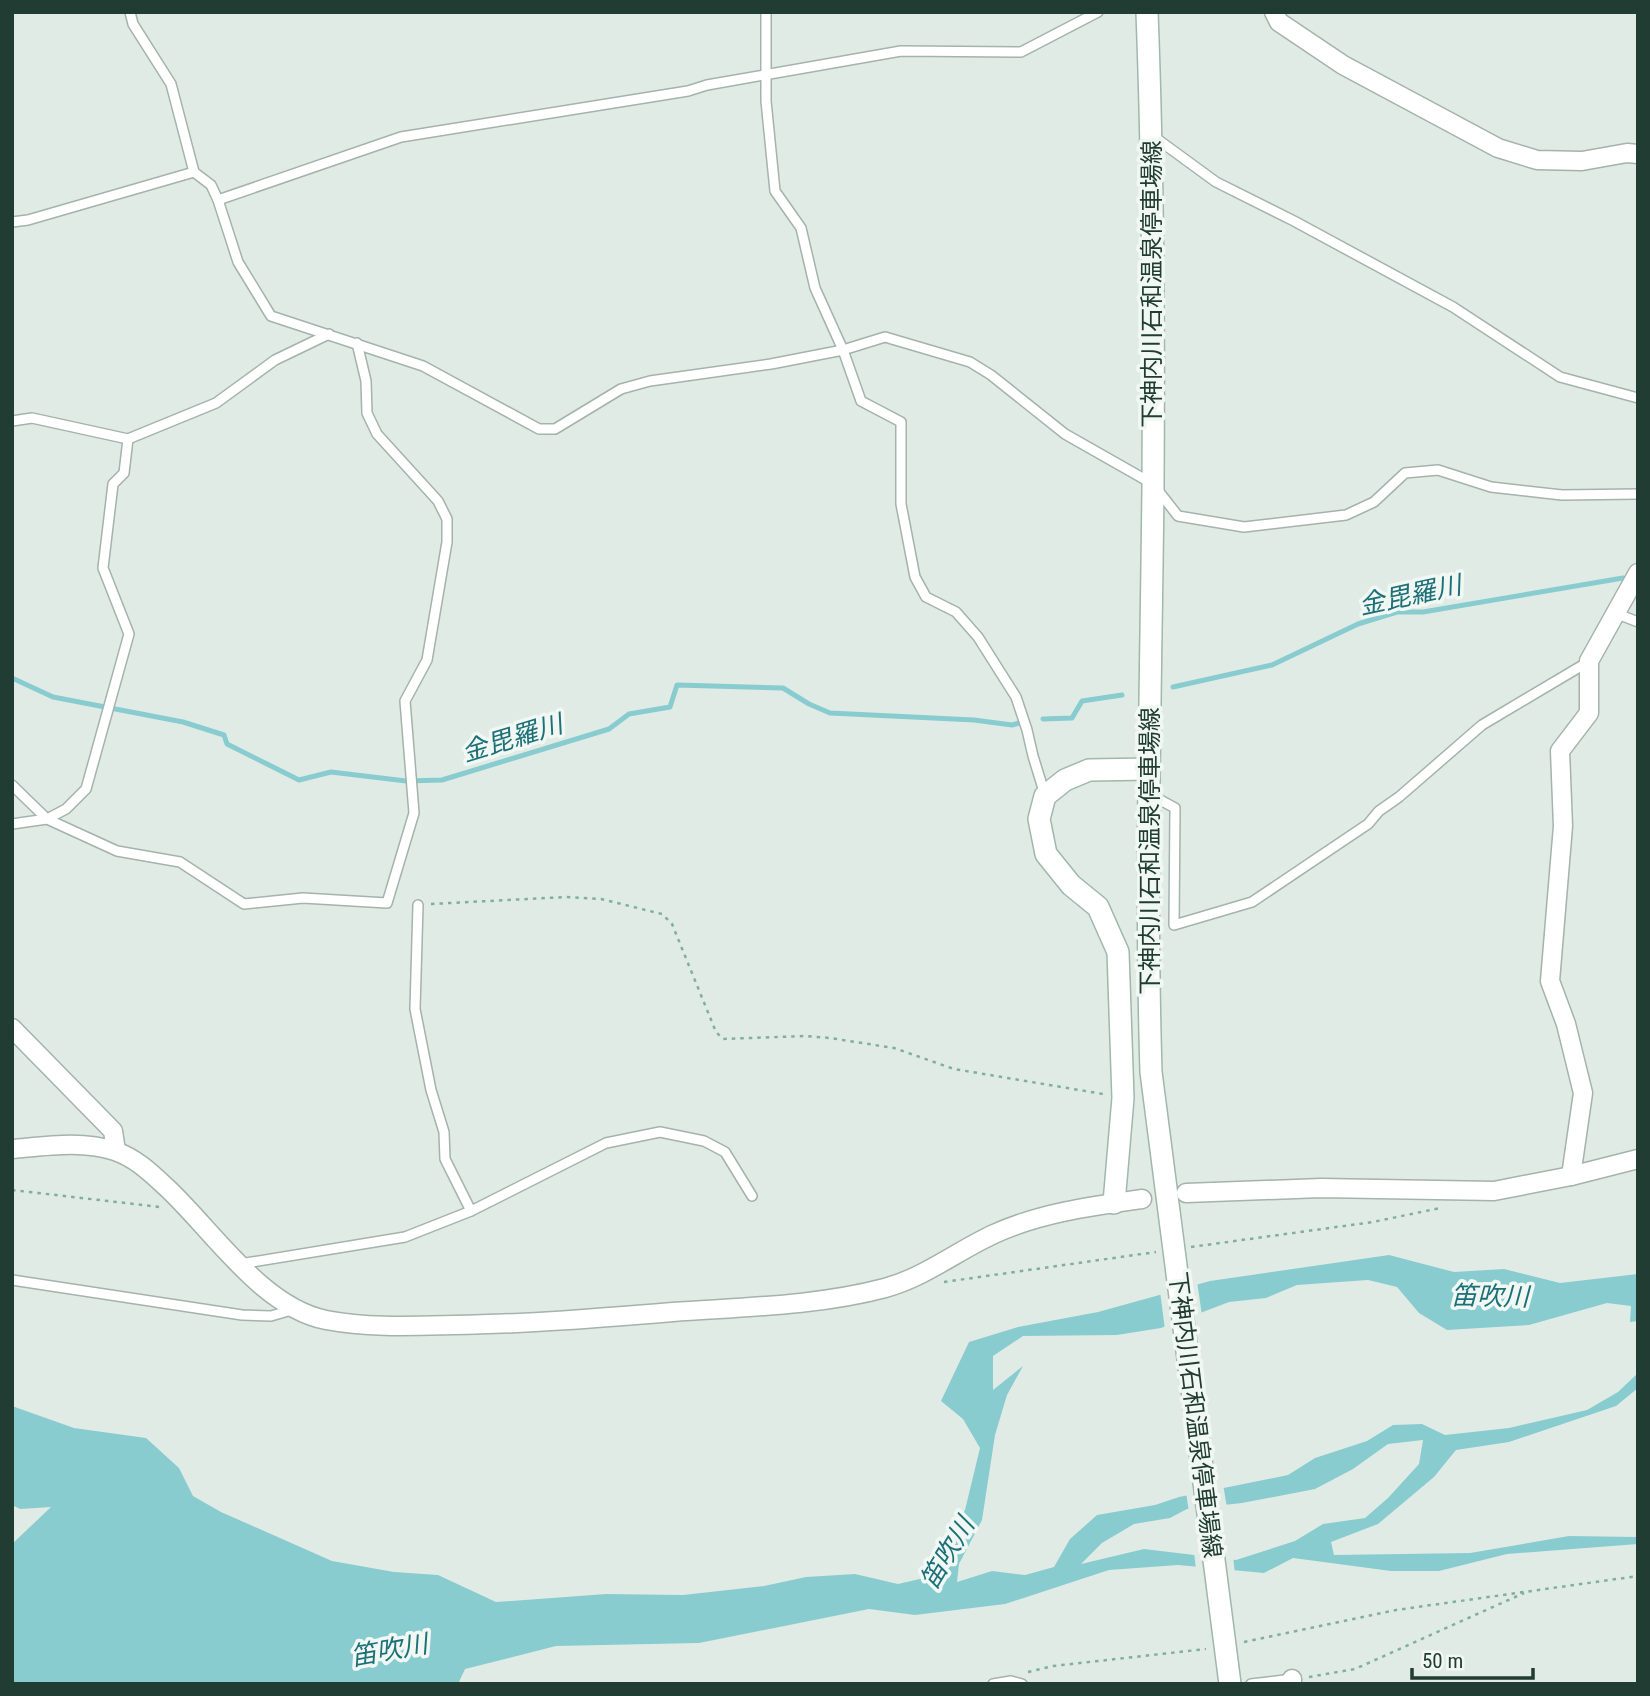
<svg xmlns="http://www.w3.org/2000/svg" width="1650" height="1696" font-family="'Roboto Condensed','Noto Sans JP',sans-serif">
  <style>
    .water { fill: #89ccd0; fill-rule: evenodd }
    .pier { fill: #e1ebe6 }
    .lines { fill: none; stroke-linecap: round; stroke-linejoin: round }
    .stream { stroke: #89ccd0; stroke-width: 5 }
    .lane-casing { stroke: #a4b3ac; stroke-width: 12 }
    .street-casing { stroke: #a4b3ac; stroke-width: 21 }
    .secondary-casing { stroke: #9fb7ad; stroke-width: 24 }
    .path { stroke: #82af9c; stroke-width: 2.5; stroke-dasharray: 3.5 5; stroke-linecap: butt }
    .lane { stroke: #fff; stroke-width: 9 }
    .street { stroke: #fff; stroke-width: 18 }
    .secondary { stroke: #fff; stroke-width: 21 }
    .labels { text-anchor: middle; stroke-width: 7; stroke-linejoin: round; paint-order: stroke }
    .street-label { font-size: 24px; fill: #213c32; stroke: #f1f8f4 }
    .water-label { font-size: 26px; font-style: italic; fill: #1c7077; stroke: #f1f8f4 }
  </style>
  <rect width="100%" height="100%" fill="#e1ebe6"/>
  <path class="water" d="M1389,1255L1454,1272L1504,1269L1560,1283L1638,1274V1321L1630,1322L1631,1306L1607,1303L1529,1325L1447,1330L1419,1313L1397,1287L1368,1280L1297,1285L1266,1298L1229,1302L1161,1328L1117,1335L1023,1336L993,1356V1390L1023,1366L1007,1395L995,1435L982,1520L959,1564L957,1582L992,1571L1025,1575L1054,1567L1070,1539L1097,1515L1155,1505L1179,1497L1288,1475L1315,1458L1367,1441L1393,1425L1422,1424L1445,1435L1509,1428L1587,1410L1618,1392L1638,1373V1388L1616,1406L1509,1442L1456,1450L1434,1477L1378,1524L1331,1542L1334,1555L1470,1553L1569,1536L1638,1537V1544L1507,1554L1439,1571H1391L1293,1558L1264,1573L1178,1565L1109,1570L1005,1604L915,1615L869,1609L699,1643L556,1646L465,1669L458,1684H31L12,1682V1544L51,1507L20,1509L12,1505V1406L74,1428L146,1438L179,1468L193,1496L221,1512L332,1561L394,1572L438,1575L496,1602L606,1594L683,1595L764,1586L806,1577L855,1574L898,1584L924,1578L965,1510L980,1448L963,1419L941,1401L969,1342L1018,1327L1098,1312L1210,1281ZM1423,1440L1419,1464L1388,1498L1365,1518L1323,1524L1295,1541L1236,1560L1144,1549L1081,1564L1102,1543L1134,1524L1170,1518L1187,1509L1242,1503L1315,1489L1353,1469L1388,1444Z"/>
  <g class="pier">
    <polygon points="1197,1281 1202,1316 1165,1330 1160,1291"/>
    <polygon points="1223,1484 1227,1508 1189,1512 1186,1492"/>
    <polygon points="1194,1551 1233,1556 1235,1574 1196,1570"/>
  </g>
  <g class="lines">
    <g class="stream">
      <polyline points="12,678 53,697 183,722 224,735 227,744 299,780 331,772 406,781 442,780 609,729 629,714 670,707 677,685 783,688 809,704 830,713 974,720 1012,725 1019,723"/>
      <polyline points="1173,687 1272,665 1358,624 1397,612 1423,612 1623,578"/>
      <polyline points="1043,719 1072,718 1082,701 1122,695"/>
    </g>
    <g class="lane-casing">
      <g id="lane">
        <polyline points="130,12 133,24 171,84 194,172 211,185 218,200 238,262 271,316 423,366 539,429 555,429 621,389 650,381 771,364 843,350 885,337 970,362 991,375 1065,434 1153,484 1178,516 1244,527 1346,515 1374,502 1405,473 1438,470 1491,487 1562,495 1638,494"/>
        <polyline points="766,12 766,101 775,191 801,228 815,288 843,350 861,401 901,422 901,504 915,577 926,597 956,612 978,637 1016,697 1027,730 1033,756 1045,795"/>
        <polyline points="1153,136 1216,182 1294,221 1453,307 1560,377 1638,398"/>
        <polyline points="218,200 401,137 688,91 707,85 901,51 1021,52 1098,12"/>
        <polyline points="12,222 28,220 194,172"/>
        <polyline points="12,421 32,418 128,439 216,403 275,360 329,334"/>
        <polyline points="1615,613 1638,622"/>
        <polyline points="12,785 47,819 117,851 180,862 244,904 303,898 387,903 414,813 405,701 427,660 447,542 447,519 438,501 377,434 367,413 366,381 357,343"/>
        <polyline points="1151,795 1175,808 1174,925 1252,902 1368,824 1379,811 1399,797 1482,725 1588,662"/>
        <polyline points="12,824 47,819 66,809 86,789 129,634 103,568 113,484 124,473 128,439"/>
        <polyline points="418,905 415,1009 431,1090 444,1132 445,1159 471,1211"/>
        <polyline points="240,1264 405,1237 471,1211 606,1143 660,1132 704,1141 725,1152 752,1196"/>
        <polyline points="12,1280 242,1315 271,1316 295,1309"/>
        <polyline points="993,1684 1011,1681 1022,1684"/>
        <polyline points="1251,1684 1292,1679"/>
      </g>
    </g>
    <g class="street-casing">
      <g id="street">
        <polyline points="1274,12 1279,22 1343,65 1498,148 1537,160 1582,161 1627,153 1638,154"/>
        <polyline points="12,1028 113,1131 116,1151"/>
        <path d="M12,1149C46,1146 82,1140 115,1151C135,1158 149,1171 165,1186C212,1229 261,1307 326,1320C368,1328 412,1326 454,1325C527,1324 600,1318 673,1312C743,1307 817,1306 885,1288C925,1277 957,1251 994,1234C1040,1213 1092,1206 1142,1199"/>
        <polyline points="1571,1176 1583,1093 1566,1024 1550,981 1563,826 1560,751 1589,713 1589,661 1638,573"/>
        <polyline points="1186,1193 1321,1188 1494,1191 1571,1176 1638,1159"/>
        <polyline points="1292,1679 1292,1684"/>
      </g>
    </g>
    <g class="secondary-casing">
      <g id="secondary">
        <path d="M1147,12C1153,170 1154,328 1153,486C1151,681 1145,877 1151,1072L1230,1684"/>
        <polyline points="1114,1203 1123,1098 1118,952 1098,907 1071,885 1046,854 1039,819 1045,796 1065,780 1089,770 1149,769"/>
      </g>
    </g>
    <g class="path">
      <polyline points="431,904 566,897 601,899 662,914 672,924 716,1032 723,1039 805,1036 830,1038 894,1048 954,1069 1103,1094"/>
      <polyline points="12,1190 160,1207"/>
      <polyline points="1191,1247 1373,1222 1440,1208"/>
      <polyline points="944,1282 1156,1252"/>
      <polyline points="1244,1642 1396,1610 1638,1576"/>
      <polyline points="1028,1672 1053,1666 1206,1649"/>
      <polyline points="1309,1677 1355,1669 1524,1593"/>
    </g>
    <use href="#lane" class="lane"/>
    <use href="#street" class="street"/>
    <use href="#secondary" class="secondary"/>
  </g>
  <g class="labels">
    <g class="street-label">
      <text transform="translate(1152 284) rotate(-90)" y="8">下神内川石和温泉停車場線</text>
      <text transform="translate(1150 851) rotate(-90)" y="8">下神内川石和温泉停車場線</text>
      <text transform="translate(1195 1415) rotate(83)" y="8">下神内川石和温泉停車場線</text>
    </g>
    <g class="water-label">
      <text transform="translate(1410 595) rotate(-12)" y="9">金毘羅川</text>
      <text transform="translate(512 738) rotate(-17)" y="9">金毘羅川</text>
      <text transform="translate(1490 1296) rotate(1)" y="9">笛吹川</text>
      <text transform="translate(947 1553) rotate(-59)" y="9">笛吹川</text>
      <text transform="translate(389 1650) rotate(-10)" y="9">笛吹川</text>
    </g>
  </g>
  <rect width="1650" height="1696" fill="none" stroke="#213c32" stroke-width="28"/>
  <path d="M1412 1668v10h121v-10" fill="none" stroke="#213c32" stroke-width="3.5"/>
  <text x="1422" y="1668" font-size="21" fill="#213c32" stroke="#f1f8f4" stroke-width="5" paint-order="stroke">50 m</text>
</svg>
